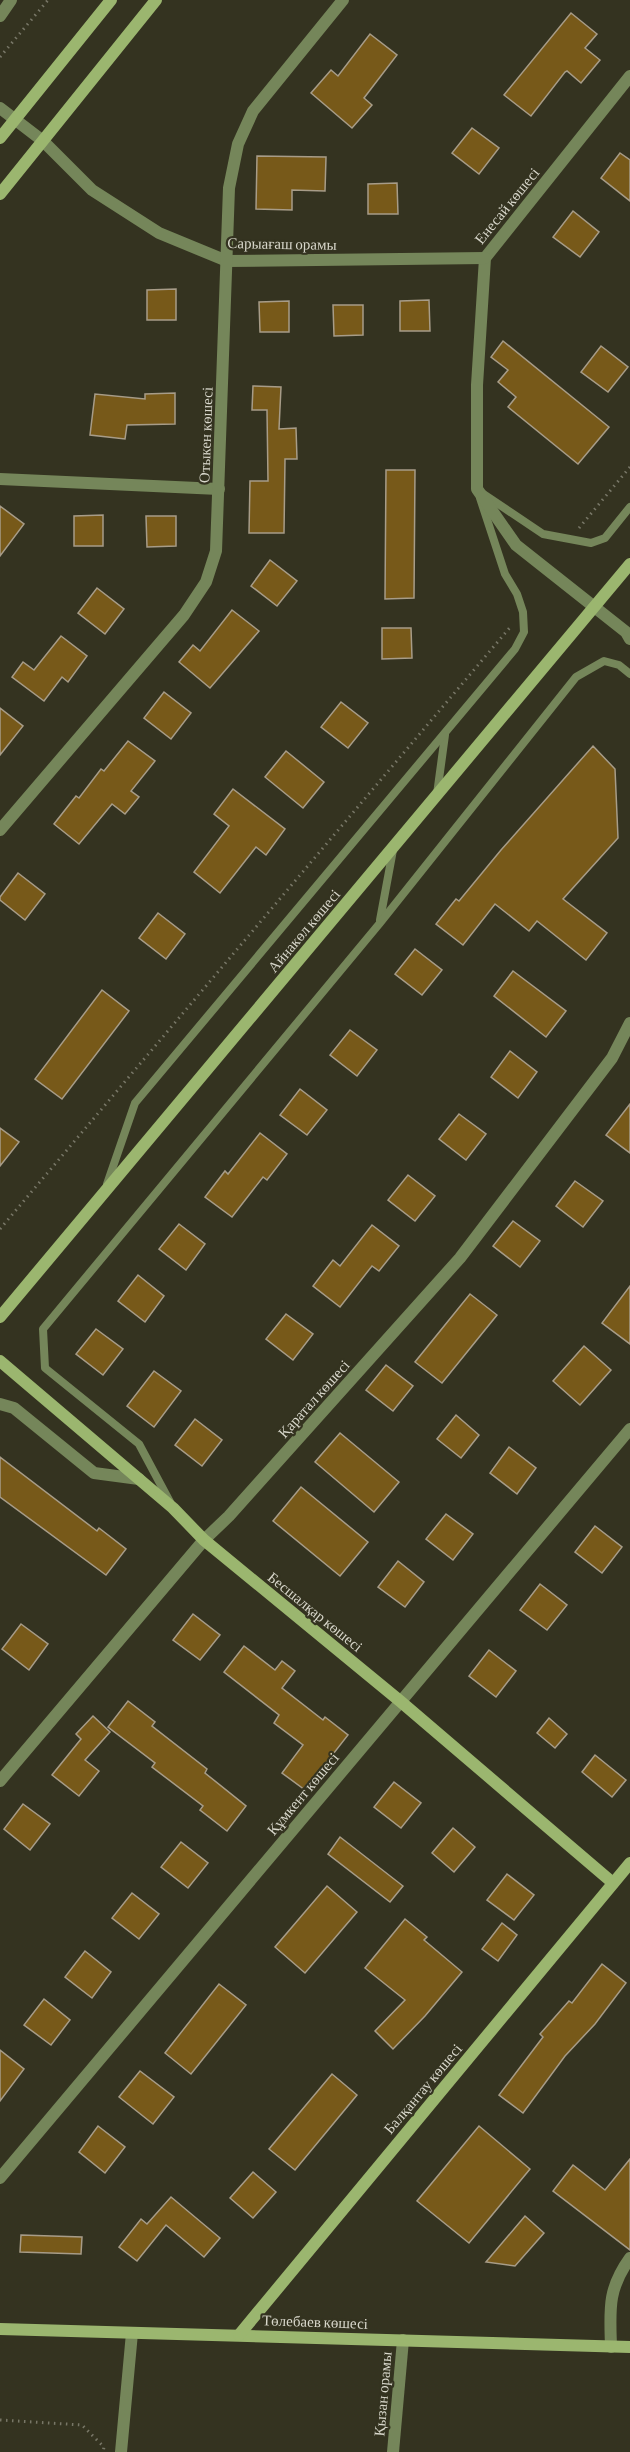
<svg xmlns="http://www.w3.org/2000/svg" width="630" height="2452" font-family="'Crimson Pro',serif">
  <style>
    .building { fill: #775919; stroke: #a79c88; stroke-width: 1.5 }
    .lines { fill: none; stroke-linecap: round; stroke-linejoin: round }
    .path { stroke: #787767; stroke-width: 3; stroke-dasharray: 1.5 4.5; stroke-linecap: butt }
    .lane { stroke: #75865a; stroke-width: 8 }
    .street { stroke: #75865a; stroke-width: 12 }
    .secondary { stroke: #9bb66f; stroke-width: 12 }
    .labels { text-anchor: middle; stroke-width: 4.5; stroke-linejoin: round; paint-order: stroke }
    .street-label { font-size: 15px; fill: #d8d7cb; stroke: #343320 }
  </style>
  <rect width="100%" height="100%" fill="#343320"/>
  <g class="building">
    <polygon points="571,13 597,34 585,48 600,60 581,83 567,71 565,72 531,116 504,95"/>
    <polygon points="370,34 397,55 364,98 372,105 352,128 311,93 331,70 338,76"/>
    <polygon points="472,128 499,148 479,174 452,153"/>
    <polygon points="620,153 630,160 630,201 601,178"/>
    <polygon points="257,156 326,157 325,191 292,190 292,210 256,209"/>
    <polygon points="397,183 398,214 368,214 368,184"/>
    <polygon points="573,211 599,232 580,257 553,237"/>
    <polygon points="176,289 176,320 147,320 147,290"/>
    <polygon points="429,300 430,331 400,331 400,301"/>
    <polygon points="289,301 289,332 260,332 259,302"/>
    <polygon points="333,305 363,305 363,335 334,336"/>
    <polygon points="503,341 609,427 578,464 508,407 516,397 498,382 508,370 491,357"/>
    <polygon points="601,346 628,367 608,392 581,372"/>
    <polygon points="253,386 281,387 279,429 296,428 297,459 285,459 284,533 249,533 250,481 268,481 267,410 252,410"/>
    <polygon points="175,393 175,424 127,425 125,439 90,435 95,394 145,399 145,394"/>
    <polygon points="386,470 415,470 414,598 385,599"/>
    <polygon points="0,506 24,524 0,556"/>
    <polygon points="103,515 103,546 74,546 74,516"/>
    <polygon points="146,516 176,516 176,546 147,547"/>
    <polygon points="270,560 297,581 277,606 251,586"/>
    <polygon points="97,588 124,609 105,634 78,613"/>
    <polygon points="232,610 259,631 210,688 179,662 193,645 200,651"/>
    <polygon points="382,628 411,628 412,658 382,659"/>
    <polygon points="61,636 87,656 68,682 62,677 44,701 12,677 23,662 34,670"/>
    <polygon points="164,692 191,713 171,739 144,718"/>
    <polygon points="341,702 368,723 348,748 321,727"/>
    <polygon points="0,708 23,726 0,755"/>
    <polygon points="128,741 155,761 131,791 139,797 125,814 112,804 79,844 54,824 76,796 79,798 101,769 104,771"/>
    <polygon points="593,746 615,769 618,838 563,899 607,933 586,960 537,921 529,931 495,904 463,945 436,924 456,899 459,901 501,850"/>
    <polygon points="286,751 324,782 303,808 265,777"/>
    <polygon points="233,789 285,829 266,855 256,847 220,893 194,872 229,826 214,814"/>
    <polygon points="18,873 45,894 25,920 0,900 0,897"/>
    <polygon points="158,913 185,934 166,959 139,938"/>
    <polygon points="415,949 442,970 422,995 395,974"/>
    <polygon points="513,971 566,1011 546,1037 494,996"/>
    <polygon points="102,990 129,1011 62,1099 35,1079"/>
    <polygon points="350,1030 377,1050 357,1076 330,1055"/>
    <polygon points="510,1051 537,1072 518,1098 491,1077"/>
    <polygon points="300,1089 327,1110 307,1135 280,1115"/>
    <polygon points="630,1104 630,1153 606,1135"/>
    <polygon points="459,1114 486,1134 466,1160 439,1139"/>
    <polygon points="0,1128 19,1142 0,1166"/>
    <polygon points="260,1133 287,1154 267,1180 263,1177 232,1217 205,1197 225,1171 228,1174"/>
    <polygon points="408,1175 435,1196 415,1221 388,1200"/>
    <polygon points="575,1181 603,1201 583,1227 556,1206"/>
    <polygon points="513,1221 540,1241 520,1267 493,1246"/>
    <polygon points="179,1224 205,1244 186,1270 159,1249"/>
    <polygon points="372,1225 399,1246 379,1271 372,1266 340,1307 313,1286 333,1260 340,1266"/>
    <polygon points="138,1275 164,1296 145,1322 118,1301"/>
    <polygon points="630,1286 630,1344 602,1323"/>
    <polygon points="470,1294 497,1315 442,1383 415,1362"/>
    <polygon points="286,1314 313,1334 293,1360 266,1339"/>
    <polygon points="96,1329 123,1349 103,1375 76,1354"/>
    <polygon points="584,1346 611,1370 580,1405 553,1381"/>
    <polygon points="386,1365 413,1386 393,1411 366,1390"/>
    <polygon points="154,1371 181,1391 154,1427 127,1406"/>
    <polygon points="456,1415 479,1435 461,1458 437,1439"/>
    <polygon points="195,1419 222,1440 202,1466 175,1445"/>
    <polygon points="340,1433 399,1482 374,1512 315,1462"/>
    <polygon points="509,1447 536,1468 517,1494 490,1473"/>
    <polygon points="0,1457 97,1531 99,1528 126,1549 106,1575 0,1497"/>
    <polygon points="301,1487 368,1542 340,1576 273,1521"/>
    <polygon points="446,1514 473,1534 453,1560 426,1539"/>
    <polygon points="595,1526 622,1547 602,1573 575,1552"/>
    <polygon points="398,1561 424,1582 405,1607 378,1587"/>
    <polygon points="540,1584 567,1605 547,1630 520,1610"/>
    <polygon points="193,1614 220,1635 200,1660 173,1640"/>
    <polygon points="21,1624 48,1644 29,1670 2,1649"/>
    <polygon points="244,1646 275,1670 282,1661 295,1671 282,1688 323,1720 325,1717 348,1735 305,1790 282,1773 303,1745 274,1723 279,1715 224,1672"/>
    <polygon points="489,1650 516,1671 496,1697 469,1676"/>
    <polygon points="128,1701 155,1722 152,1726 207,1769 205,1773 246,1806 227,1831 200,1810 203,1806 152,1767 155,1763 108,1727"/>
    <polygon points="93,1716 110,1732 85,1760 99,1771 79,1796 52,1775 81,1739 76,1734"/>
    <polygon points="549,1718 567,1734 555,1748 537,1733"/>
    <polygon points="595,1755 626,1780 612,1797 582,1772"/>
    <polygon points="394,1782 421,1803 401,1828 374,1807"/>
    <polygon points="23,1804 50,1824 30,1850 4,1829"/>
    <polygon points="453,1828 475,1847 454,1872 432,1853"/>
    <polygon points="340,1837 403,1886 390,1902 328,1854"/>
    <polygon points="181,1842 208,1863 188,1888 161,1867"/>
    <polygon points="507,1874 534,1895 514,1920 487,1900"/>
    <polygon points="327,1886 357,1912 305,1973 275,1947"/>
    <polygon points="132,1893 159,1914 139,1939 112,1918"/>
    <polygon points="405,1919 427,1937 424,1940 462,1972 425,2016 393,2049 375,2031 405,2000 365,1968"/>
    <polygon points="502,1923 517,1935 498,1961 482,1949"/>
    <polygon points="85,1951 111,1972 92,1998 65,1977"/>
    <polygon points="602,1964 626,1983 595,2024 565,2056 523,2113 499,2095 543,2037 540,2034 569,2001 572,2003"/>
    <polygon points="219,1984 246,2005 191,2074 165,2053"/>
    <polygon points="44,1999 70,2020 51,2045 24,2025"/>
    <polygon points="0,2050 24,2069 0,2101"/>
    <polygon points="140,2071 174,2097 153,2124 119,2097"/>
    <polygon points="332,2074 357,2095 295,2170 269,2149"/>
    <polygon points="98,2126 125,2147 105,2173 79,2152"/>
    <polygon points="479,2126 530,2169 469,2243 417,2201"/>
    <polygon points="630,2159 630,2250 553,2191 573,2165 605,2190"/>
    <polygon points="253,2172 276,2192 253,2218 230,2198"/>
    <polygon points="171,2197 220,2238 204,2257 166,2225 137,2261 119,2247 141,2219 147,2224"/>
    <polygon points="525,2216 544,2233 515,2266 486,2262"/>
    <polygon points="21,2235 82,2237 81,2254 20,2252"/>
  </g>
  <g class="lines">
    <g class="path">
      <polyline points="0,57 48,0"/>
      <polyline points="579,528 630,467"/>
      <polyline points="0,1229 512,625"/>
      <polyline points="0,2420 82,2425 104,2447 103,2452"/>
    </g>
    <g class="lane">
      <polyline points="482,493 543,534 591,543 605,538 630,507"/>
      <polyline points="437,794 445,735"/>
      <polyline points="380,920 393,850"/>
      <polyline points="107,1184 135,1103 515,649 524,632 523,612 517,594 505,574 480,498"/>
      <polyline points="170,1502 139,1444 45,1368 43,1329 380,923 576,677 604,661 619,665 630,674"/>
    </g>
    <g class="street">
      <polyline points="0,16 11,0"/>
      <polyline points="630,76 485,258 477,385 477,489 516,545 626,632 630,639"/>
      <polyline points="0,108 43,141 92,190 159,233 227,261 485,258"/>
      <polyline points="0,479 219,489"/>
      <polyline points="0,830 184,615 206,582 216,551 229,188 238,144 253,111 343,0"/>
      <polyline points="0,1404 14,1408 94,1473 139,1479"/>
      <polyline points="0,1781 204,1540 229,1516 460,1258 612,1058 630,1023"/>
      <polyline points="0,2178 630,1429"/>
      <path d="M611,2347C610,2310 607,2290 630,2258"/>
      <polyline points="121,2452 132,2333"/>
      <polyline points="393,2452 403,2340"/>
    </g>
    <g class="secondary">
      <polyline points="0,138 111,0"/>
      <polyline points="0,194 156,0"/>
      <polyline points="0,1317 630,564"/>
      <polyline points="0,1361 173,1508 204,1540 400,1701 613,1883"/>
      <polyline points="0,2329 630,2347"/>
      <polyline points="239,2335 630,1863"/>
    </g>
  </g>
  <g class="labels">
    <g class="street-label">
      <text transform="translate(507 206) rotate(-51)" y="5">Енесай көшесі</text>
      <text transform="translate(282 244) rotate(1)" y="5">Сарыағаш орамы</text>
      <text transform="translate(206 435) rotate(-88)" y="5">Отыкен көшесі</text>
      <text transform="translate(304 931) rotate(-50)" y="5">Айнакөл көшесі</text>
      <text transform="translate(314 1399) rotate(-48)" y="5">Қаратал көшесі</text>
      <text transform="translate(315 1612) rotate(39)" y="5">Бесшалқар көшесі</text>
      <text transform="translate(303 1794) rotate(-50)" y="5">Құмкент көшесі</text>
      <text transform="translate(423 2089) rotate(-50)" y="5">Балқантау көшесі</text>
      <text transform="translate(315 2322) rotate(2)" y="5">Төлебаев көшесі</text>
      <text transform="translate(383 2394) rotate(-85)" y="5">Қызан орамы</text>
    </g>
  </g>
</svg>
